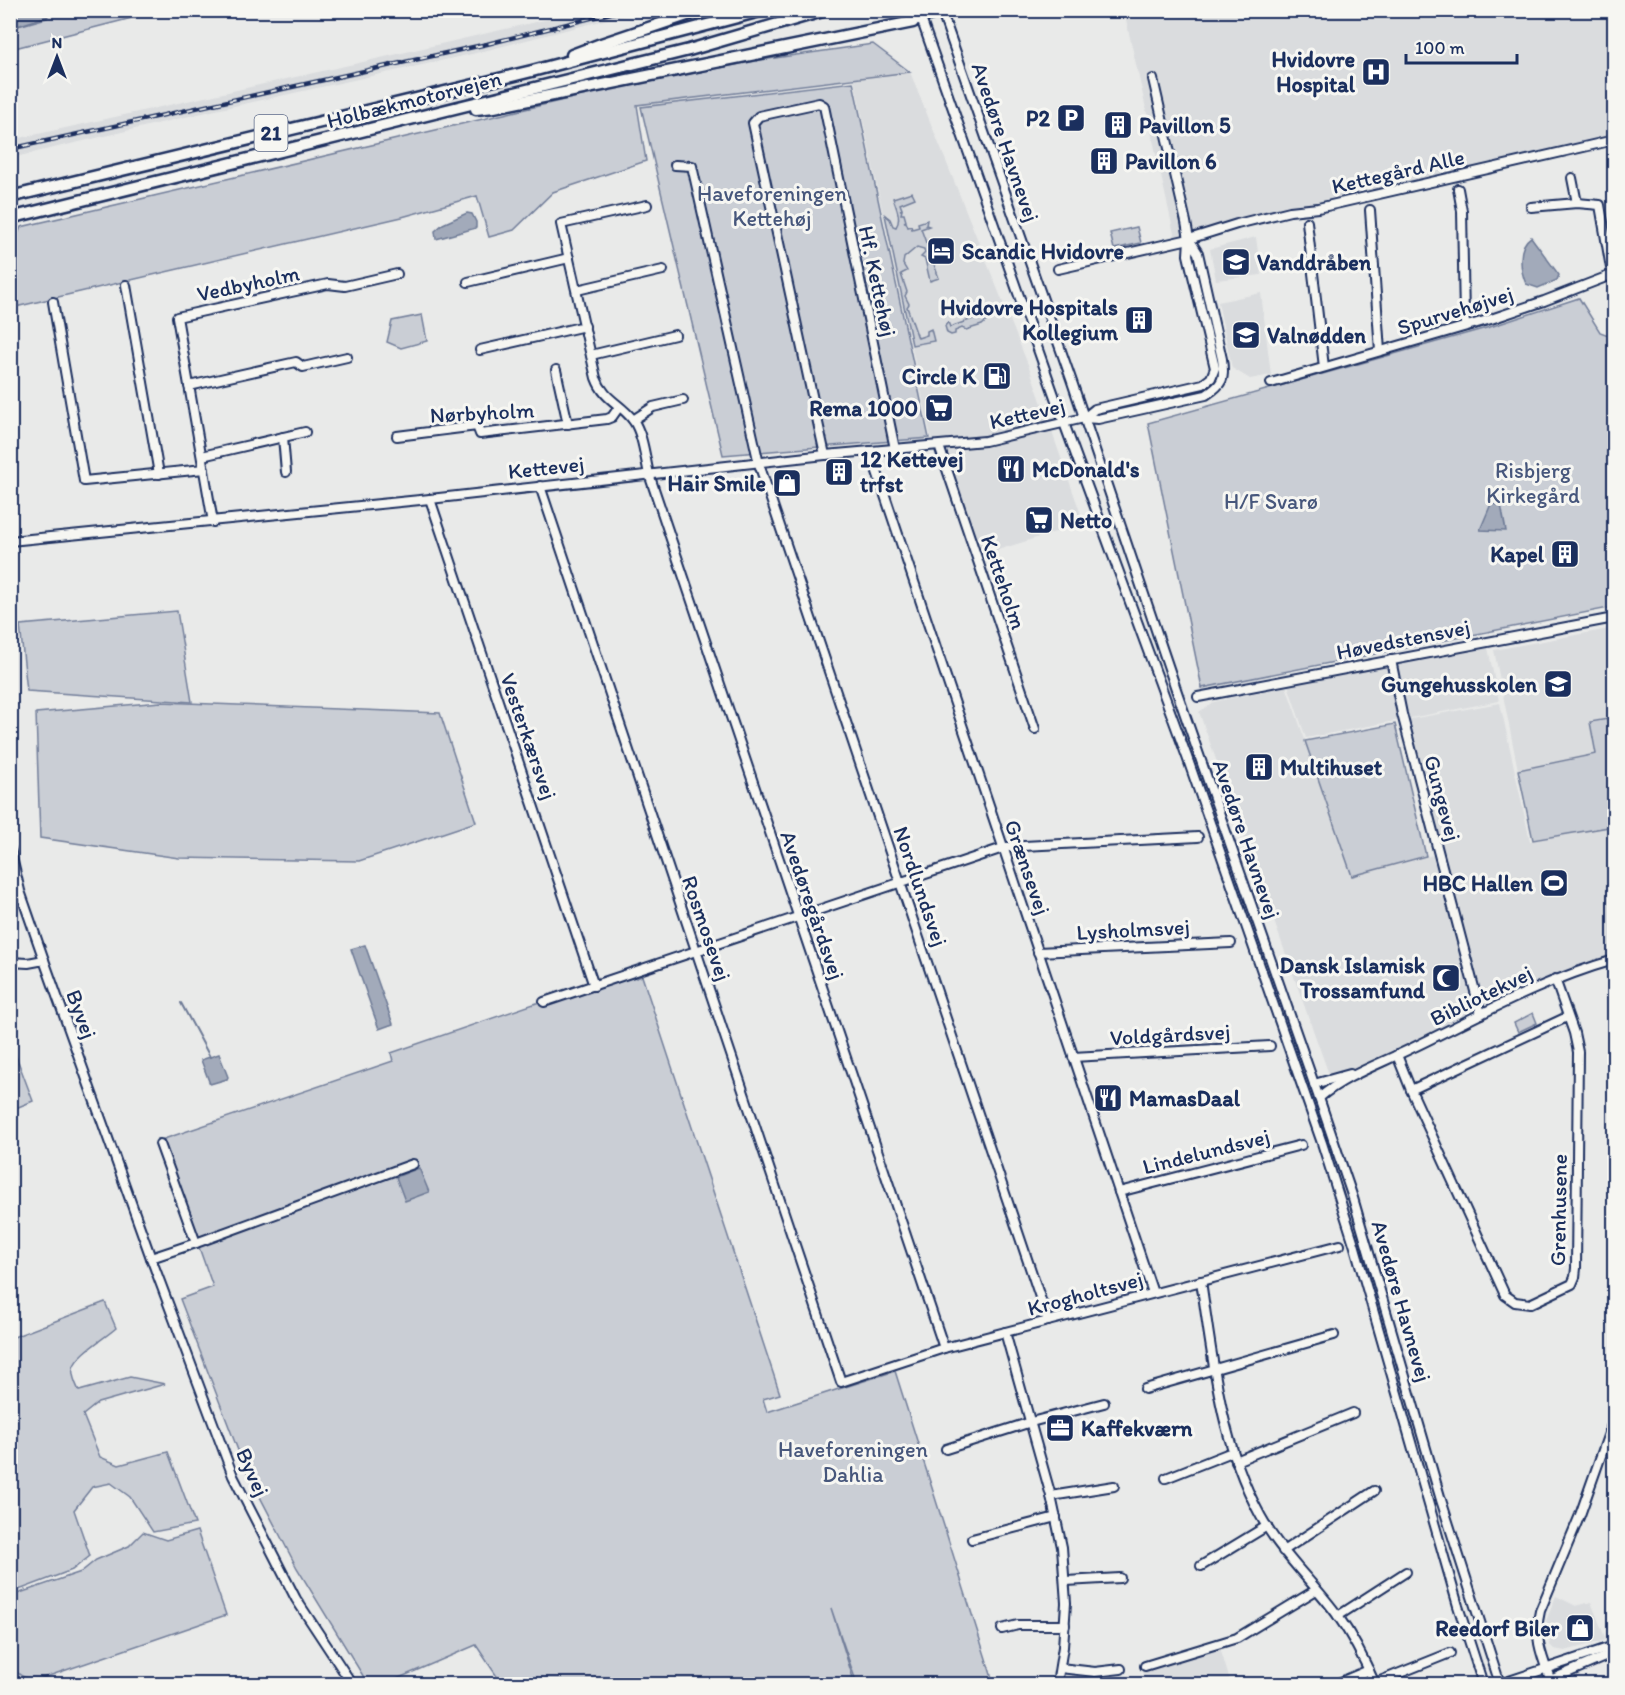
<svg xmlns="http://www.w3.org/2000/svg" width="1625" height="1695" font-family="Itim,sans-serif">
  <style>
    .built { fill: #dadcde }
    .green { fill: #caced5; stroke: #727e9a; stroke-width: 1.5 }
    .water { fill: #a2aaba; stroke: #6c7995; stroke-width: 1.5 }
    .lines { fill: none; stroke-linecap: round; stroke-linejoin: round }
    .stream { stroke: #6c7995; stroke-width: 2 }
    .minor-casing { stroke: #1b2f5e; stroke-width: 12 }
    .highway-casing { stroke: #1b2f5e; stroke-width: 15 }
    .minor { stroke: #f6f6f2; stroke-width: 8 }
    .highway { stroke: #f6f6f2; stroke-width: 10 }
    .rail-casing { stroke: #1b2f5e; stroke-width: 4.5 }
    .rail { stroke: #f6f6f2; stroke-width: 2; stroke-dasharray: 7; stroke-linecap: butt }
    .labels { text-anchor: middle; stroke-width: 6; stroke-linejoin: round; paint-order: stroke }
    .shield { fill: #f6f6f2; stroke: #5d6b8a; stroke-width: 1.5 }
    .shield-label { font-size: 21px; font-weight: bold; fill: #1b2f5e }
    .poi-label { font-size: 22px; font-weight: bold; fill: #1b2f5e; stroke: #f6f6f2; text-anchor: end }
    .street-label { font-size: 22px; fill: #1b2f5e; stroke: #f6f6f2 }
    .park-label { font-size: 22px; fill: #47577c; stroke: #f6f6f2 }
  </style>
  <rect width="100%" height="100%" fill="#e9eae9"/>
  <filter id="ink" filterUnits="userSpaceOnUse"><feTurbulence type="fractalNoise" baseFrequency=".0167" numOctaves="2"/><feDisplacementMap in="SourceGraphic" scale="12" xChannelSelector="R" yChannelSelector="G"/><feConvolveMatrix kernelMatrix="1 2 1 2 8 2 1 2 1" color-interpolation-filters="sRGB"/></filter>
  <g filter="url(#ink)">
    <g class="built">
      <polygon points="583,11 640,11 472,54 211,111 11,158 11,140 363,62"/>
      <polygon points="1124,11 1614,11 1614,134 1175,238"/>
      <polygon points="910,72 1029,367 1084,523 975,557 931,437 854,79"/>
      <polygon points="1256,237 1261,275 1216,280 1210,249"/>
      <polygon points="1261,293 1271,375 1250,379 1232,368 1218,302"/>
      <polygon points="1614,628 1614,718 1590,722 1596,754 1518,770 1494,650"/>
      <polygon points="1488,648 1499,701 1306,738 1288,685"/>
      <polygon points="1286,686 1353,876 1433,855 1400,721 1500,703 1530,841 1614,826 1614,958 1331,1080 1199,712 1213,702"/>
      <polygon points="1556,1596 1576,1606 1591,1602 1606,1640 1565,1651 1554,1649 1550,1645 1546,1621"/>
      <polygon points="1220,1648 1231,1684 1146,1684 1142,1671"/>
    </g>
    <g class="green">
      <polygon points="68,10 159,11 11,49 11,28 47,18 47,11 56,11 59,14"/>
      <polygon points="873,44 910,72 637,105 646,161 553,192 514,230 489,237 477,196 402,217 11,308 11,250 21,227 611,89 761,60"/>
      <polygon points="853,82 929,438 723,455 641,107"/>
      <path d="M912,192L915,198L900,204L902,209L900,210H902L901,214H904L906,221L904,222H906L908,227L911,226L912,229L919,227L918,223L927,220L926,225L929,226L921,229L939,278L930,281L925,259L921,257L925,253L924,249L917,247L904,258L903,264L907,271L901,274L907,292L905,296L909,304L907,307L918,338L927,335V331L931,329L934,341L912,345L885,215L890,219L893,226L896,227C902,219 896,207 893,198Z"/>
      <polygon points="1137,227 1141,243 1114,249 1110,233"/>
      <polygon points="1579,298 1600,332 1614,337 1614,607 1202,688 1148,423 1490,327"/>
      <polygon points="989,308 992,311 992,316 982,325 966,330 962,328 955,331 955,334 951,335 947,333 945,326 948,322 950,327 981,316 979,311"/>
      <polygon points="422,315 427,341 401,348 387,342 392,321"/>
      <polygon points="177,611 192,702 27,691 20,625"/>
      <polygon points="161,702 440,713 476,822 359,861 179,858 40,838 36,713"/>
      <polygon points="1614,718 1614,826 1533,840 1518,770 1596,754 1590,722"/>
      <polygon points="1395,724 1426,856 1352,876 1305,741"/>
      <polygon points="633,970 636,978 642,976 780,1394 763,1399 767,1412 895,1371 994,1684 857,1684 831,1608 853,1678 826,1684 502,1684 476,1645 385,1684 368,1684 297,1568 244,1466 180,1299 213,1287 161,1140 393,1061 391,1053"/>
      <polygon points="1533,1013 1537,1023 1518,1032 1514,1023"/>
      <polygon points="10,1040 33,1101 11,1110 10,1110"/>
      <path d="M105,1302L116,1328C105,1338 77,1354 73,1368C71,1375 76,1384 79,1391L130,1377L165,1384L98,1403L83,1415L100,1457L119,1465L168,1452L195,1524L153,1532L130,1497L111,1483L92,1487L74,1510L90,1556L72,1570L11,1593V1338Z"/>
      <path d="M197,1531L226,1615L40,1679C32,1679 23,1679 17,1672C5,1658 10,1615 11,1596L81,1572L96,1560L129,1546L143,1532L166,1540Z"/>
    </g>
    <g class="water">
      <polygon points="11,10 47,11 48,16 11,28"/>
      <polygon points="467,213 472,214 476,222 476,228 436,239 435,231 443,224"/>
      <path d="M1531,237L1559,275L1557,280L1538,288L1526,284C1520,270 1517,246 1531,237Z"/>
      <polygon points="1491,504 1501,505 1506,531 1480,530"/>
      <polygon points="365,945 393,1024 379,1029 351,949"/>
      <polygon points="219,1054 228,1077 227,1079 210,1084 201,1060"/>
      <polygon points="419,1168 429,1192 405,1201 396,1177"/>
    </g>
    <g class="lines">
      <polyline class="stream" points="181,1003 210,1057"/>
      <g class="minor-casing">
        <g id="minor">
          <polyline points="918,10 1064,423 1187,757 1322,1143 1355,1247 1458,1606 1483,1684"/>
          <polyline points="941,10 1071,379 1177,692 1319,1098 1353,1198 1441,1500 1500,1684"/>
          <polyline points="918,20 948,10"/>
          <polyline points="675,165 692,166 759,464 1048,1321"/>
          <polyline points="1572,178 1577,203"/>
          <polyline points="1458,189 1462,211 1464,318 1466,326"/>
          <path d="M647,205L561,224L596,378C604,400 620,403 633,420C643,434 645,458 649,474L944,1348"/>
          <polyline points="1531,207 1577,203 1600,205 1612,274"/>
          <polyline points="1370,210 1380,351"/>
          <polyline points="1307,222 1324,367"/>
          <polyline points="1058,269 1189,239 1237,224 1290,211 1318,208 1614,140"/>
          <polyline points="468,282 569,258"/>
          <polyline points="126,285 159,474"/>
          <polyline points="577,290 663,270"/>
          <polyline points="53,302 84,481 204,469"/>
          <polyline points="480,350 585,326"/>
          <polyline points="591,355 675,335"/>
          <polyline points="556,370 568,424"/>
          <polyline points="1271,383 1491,319 1544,301 1614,274"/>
          <polyline points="189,386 296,362 303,367 347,357"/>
          <polyline points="1084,418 1095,409 1203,384 1211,378 1215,368 1188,255 1189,239 1186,222 1153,79"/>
          <polyline points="633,420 653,407 683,400"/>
          <polyline points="397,436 477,426 480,434 607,419 612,417 619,407"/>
          <polyline points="283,437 286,472"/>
          <polyline points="939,446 1035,729"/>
          <polyline points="870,451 1153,1293"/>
          <polyline points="825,455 753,123 759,116 819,103 824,106 895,449"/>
          <polyline points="202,456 305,432"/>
          <polyline points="540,486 841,1382 944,1348 1340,1245"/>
          <polyline points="430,499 594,986"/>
          <polyline points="213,522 177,317 328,284 345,286 397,274"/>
          <path d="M10,541L430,499L825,455L985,441L1084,418L1098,419L1206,395C1223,384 1225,379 1222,359L1198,253L1189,239"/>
          <polyline points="1391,660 1402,714 1481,1014"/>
          <polyline points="1198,697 1614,618"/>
          <polyline points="10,849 20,891 44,960 151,1258 233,1476 296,1599 352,1684"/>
          <polyline points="1038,952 1231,943"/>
          <polyline points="10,962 28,963 44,960"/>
          <polyline points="544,1002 1006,847 1198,837"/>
          <polyline points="1397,1055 1411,1090 1505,1295 1515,1302 1530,1304 1572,1284 1575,1277 1576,1268 1578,1052 1574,1033 1555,979"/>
          <polyline points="1073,1057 1270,1046"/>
          <polyline points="1314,1084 1350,1074"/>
          <polyline points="1411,1090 1567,1017"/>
          <path d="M1319,1098C1346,1075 1380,1064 1412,1048C1478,1016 1543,980 1614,960"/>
          <polyline points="1119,1192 1301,1145"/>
          <polyline points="196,1243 413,1164"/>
          <polyline points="151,1258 196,1243 160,1144"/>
          <path d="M1201,1281C1214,1367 1221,1451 1267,1527C1287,1560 1316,1585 1338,1616C1353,1637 1365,1661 1375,1684"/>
          <polyline points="1005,1332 1051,1496 1062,1547 1066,1603 1063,1647 1057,1684"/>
          <polyline points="1145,1389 1334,1335"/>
          <polyline points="946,1449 1031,1422 1104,1403"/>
          <polyline points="1236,1461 1353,1413"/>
          <polyline points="1166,1478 1232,1452"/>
          <polyline points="1051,1496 1114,1486"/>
          <polyline points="972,1539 1056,1517"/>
          <polyline points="1283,1551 1374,1491"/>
          <polyline points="1201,1566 1267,1526"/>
          <polyline points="1066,1581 1120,1578"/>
          <polyline points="1338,1616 1406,1572"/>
          <polyline points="1002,1629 1018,1625 1065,1625"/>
          <polyline points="1145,1666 1237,1638 1316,1590"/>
          <polyline points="1060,1668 1095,1672 1121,1669"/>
          <polyline points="1375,1683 1450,1653"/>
          <polyline points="1336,1684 1369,1670"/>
          <polyline points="1500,1684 1614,1646"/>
          <polyline points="1541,1684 1614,1653"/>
          <path d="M1552,1684C1543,1659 1533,1638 1540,1611L1580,1515L1614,1419"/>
        </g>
      </g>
      <g class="highway-casing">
        <g id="highway">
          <polyline points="572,55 601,44 702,10"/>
          <polyline points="476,109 494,107 913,22"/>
          <polyline points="10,197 532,71 764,10"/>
          <polyline points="10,218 689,50 826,10"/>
        </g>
      </g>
      <use href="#minor" class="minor"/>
      <use href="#highway" class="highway"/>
      <g class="rail-casing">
        <polyline id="rail" points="10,149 487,44 623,10"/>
      </g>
      <use href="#rail" class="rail"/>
    </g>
  </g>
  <defs>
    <g id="hospital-square" transform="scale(1.5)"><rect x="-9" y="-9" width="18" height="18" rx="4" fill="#1b2f5e" stroke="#f6f6f2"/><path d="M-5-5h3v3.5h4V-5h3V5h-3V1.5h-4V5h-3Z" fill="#fff"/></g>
    <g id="parking-square" transform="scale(1.5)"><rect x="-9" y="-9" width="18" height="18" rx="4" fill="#1b2f5e" stroke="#f6f6f2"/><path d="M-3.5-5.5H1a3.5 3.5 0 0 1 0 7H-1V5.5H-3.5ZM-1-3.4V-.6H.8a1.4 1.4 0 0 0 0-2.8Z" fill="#fff"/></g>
    <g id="building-square" transform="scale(1.5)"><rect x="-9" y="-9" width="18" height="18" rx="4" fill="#1b2f5e" stroke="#f6f6f2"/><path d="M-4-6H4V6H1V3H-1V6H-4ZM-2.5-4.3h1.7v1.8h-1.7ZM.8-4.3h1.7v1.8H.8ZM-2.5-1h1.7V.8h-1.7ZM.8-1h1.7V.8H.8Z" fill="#fff"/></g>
    <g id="hotel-square" transform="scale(1.5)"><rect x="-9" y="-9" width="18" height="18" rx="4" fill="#1b2f5e" stroke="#f6f6f2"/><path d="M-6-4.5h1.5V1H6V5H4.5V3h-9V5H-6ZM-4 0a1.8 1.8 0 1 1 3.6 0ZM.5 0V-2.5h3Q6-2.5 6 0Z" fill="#fff"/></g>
    <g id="school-square" transform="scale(1.5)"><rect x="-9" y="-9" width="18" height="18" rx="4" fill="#1b2f5e" stroke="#f6f6f2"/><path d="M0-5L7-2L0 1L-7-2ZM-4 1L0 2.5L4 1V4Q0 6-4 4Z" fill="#fff"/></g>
    <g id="fuel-square" transform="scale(1.5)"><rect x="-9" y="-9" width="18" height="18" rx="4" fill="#1b2f5e" stroke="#f6f6f2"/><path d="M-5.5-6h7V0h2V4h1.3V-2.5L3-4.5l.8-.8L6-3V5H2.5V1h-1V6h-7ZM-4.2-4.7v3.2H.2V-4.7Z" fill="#fff"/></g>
    <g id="supermarket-square" transform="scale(1.5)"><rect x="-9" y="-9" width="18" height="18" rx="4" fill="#1b2f5e" stroke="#f6f6f2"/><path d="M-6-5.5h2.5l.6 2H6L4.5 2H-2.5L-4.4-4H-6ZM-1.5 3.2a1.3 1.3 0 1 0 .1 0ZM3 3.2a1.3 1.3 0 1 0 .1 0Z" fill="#fff"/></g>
    <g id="restaurant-square" transform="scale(1.5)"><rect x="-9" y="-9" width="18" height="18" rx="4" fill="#1b2f5e" stroke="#f6f6f2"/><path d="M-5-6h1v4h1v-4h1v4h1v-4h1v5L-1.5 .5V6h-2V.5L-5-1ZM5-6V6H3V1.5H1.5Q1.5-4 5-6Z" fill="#fff"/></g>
    <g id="shop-square" transform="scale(1.5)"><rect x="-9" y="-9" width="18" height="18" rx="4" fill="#1b2f5e" stroke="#f6f6f2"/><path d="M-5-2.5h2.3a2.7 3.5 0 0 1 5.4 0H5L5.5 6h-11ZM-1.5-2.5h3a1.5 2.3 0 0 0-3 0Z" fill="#fff"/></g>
    <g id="stadium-square" transform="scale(1.5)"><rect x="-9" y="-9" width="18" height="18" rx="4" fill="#1b2f5e" stroke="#f6f6f2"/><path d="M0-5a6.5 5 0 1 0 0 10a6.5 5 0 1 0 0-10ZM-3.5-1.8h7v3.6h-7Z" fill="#fff"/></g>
    <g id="mosque-square" transform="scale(1.5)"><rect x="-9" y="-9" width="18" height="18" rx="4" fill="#1b2f5e" stroke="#f6f6f2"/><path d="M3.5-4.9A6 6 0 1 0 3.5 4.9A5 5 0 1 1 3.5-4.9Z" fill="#fff"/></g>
    <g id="office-square" transform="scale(1.5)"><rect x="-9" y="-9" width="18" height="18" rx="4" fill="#1b2f5e" stroke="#f6f6f2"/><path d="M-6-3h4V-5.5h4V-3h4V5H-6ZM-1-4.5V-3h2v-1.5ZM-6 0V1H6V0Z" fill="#fff"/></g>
  </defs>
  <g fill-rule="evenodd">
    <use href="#hospital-square" x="1376" y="72"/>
    <use href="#parking-square" x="1071" y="118"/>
    <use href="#building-square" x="1118" y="125"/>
    <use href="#building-square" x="1104" y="161"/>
    <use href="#hotel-square" x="941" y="251"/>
    <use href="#school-square" x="1236" y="262"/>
    <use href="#building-square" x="1139" y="320"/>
    <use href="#school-square" x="1246" y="335"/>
    <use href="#fuel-square" x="997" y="376"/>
    <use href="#supermarket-square" x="939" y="408"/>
    <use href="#restaurant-square" x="1011" y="469"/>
    <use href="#building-square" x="839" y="472"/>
    <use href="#shop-square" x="787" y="483"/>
    <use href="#supermarket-square" x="1039" y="520"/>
    <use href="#building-square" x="1565" y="554"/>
    <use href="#school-square" x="1558" y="684"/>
    <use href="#building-square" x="1259" y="767"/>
    <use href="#stadium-square" x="1554" y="883"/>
    <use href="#mosque-square" x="1446" y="978"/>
    <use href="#restaurant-square" x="1108" y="1098"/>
    <use href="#office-square" x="1060" y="1428"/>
    <use href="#shop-square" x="1580" y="1628"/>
  </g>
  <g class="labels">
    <rect class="shield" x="254.5" y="115" width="33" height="36" rx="4.5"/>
    <g class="shield-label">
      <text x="271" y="140">21</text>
    </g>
    <g class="poi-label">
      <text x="1355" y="67">Hvidovre<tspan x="1355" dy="25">Hospital</tspan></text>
      <text x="1050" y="126">P2</text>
      <text x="1139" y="133" text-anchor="start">Pavillon 5</text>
      <text x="1125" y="169" text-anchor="start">Pavillon 6</text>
      <text x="962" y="259" text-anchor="start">Scandic Hvidovre</text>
      <text x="1257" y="270" text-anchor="start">Vanddråben</text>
      <text x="1118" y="315">Hvidovre Hospitals<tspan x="1118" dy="25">Kollegium</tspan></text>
      <text x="1267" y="343" text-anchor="start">Valnødden</text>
      <text x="976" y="384">Circle K</text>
      <text x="918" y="416">Rema 1000</text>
      <text x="860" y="467" text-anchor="start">12 Kettevej<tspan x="860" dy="25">trfst</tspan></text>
      <text x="1032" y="477" text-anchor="start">McDonald's</text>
      <text x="766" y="491">Hair Smile</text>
      <text x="1060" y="528" text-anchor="start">Netto</text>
      <text x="1544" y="562">Kapel</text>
      <text x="1537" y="692">Gungehusskolen</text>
      <text x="1280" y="775" text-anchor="start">Multihuset</text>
      <text x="1533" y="891">HBC Hallen</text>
      <text x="1425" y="973">Dansk Islamisk<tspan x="1425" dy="25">Trossamfund</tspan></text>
      <text x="1129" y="1106" text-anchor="start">MamasDaal</text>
      <text x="1081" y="1436" text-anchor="start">Kaffekværn</text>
      <text x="1559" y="1636">Reedorf Biler</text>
    </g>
    <g class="street-label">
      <text transform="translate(414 99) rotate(-14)" y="8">Holbækmotorvejen</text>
      <text transform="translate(1006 142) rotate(71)" y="8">Avedøre Havnevej</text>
      <text transform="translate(1398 171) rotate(-13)" y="8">Kettegård Alle</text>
      <text transform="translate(878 281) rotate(78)" y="8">Hf. Kettehøj</text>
      <text transform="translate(248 283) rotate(-12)" y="8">Vedbyholm</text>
      <text transform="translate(1455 310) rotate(-17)" y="8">Spurvehøjvej</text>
      <text transform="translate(482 412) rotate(-3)" y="8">Nørbyholm</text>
      <text transform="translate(1027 413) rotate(-13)" y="8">Kettevej</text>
      <text transform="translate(546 467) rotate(-6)" y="8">Kettevej</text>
      <text transform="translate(1004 582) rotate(71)" y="8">Ketteholm</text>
      <text transform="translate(1403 639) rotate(-11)" y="8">Høvedstensvej</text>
      <text transform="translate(529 736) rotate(71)" y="8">Vesterkærsvej</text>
      <text transform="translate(1443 798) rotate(75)" y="8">Gungevej</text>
      <text transform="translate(1247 839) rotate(71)" y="8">Avedøre Havnevej</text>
      <text transform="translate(1028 867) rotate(71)" y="8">Grænsevej</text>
      <text transform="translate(921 886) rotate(71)" y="8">Nordlundsvej</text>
      <text transform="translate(813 905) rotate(71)" y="8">Avedøregårdsvej</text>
      <text transform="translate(707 928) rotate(71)" y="8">Rosmosevej</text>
      <text transform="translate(1133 929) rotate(-3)" y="8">Lysholmsvej</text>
      <text transform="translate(1481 995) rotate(-26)" y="8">Bibliotekvej</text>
      <text transform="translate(82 1014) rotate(70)" y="8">Byvej</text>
      <text transform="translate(1170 1034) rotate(-3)" y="8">Voldgårdsvej</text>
      <text transform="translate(1206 1151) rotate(-14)" y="8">Lindelundsvej</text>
      <text transform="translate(1558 1210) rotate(-89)" y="8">Grenhusene</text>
      <text transform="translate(1085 1293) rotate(-15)" y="8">Krogholtsvej</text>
      <text transform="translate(1402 1301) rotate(74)" y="8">Avedøre Havnevej</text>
      <text transform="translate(253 1472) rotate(66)" y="8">Byvej</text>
    </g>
    <g class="park-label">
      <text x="772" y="201">Haveforeningen<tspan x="772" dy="25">Kettehøj</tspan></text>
      <text x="1533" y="478">Risbjerg<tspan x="1533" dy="25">Kirkegård</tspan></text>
      <text x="1271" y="509">H/F Svarø</text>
      <text x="853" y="1457">Haveforeningen<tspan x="853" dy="25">Dahlia</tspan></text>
    </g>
  </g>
  <rect width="1625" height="1695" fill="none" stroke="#f6f6f2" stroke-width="36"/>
  <rect x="18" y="18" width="1589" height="1659" fill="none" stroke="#1b2f5e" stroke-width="2" filter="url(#ink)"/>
  <g transform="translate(57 57)" stroke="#f6f6f2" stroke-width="4.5" paint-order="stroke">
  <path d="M0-4.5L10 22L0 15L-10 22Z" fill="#1b2f5e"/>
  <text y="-9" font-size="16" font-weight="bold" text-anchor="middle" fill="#1b2f5e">N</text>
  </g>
  <path d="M1406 54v9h111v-9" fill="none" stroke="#1b2f5e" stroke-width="3"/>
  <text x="1415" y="54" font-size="18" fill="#1b2f5e" stroke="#f6f6f2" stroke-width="4.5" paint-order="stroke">100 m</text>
</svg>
